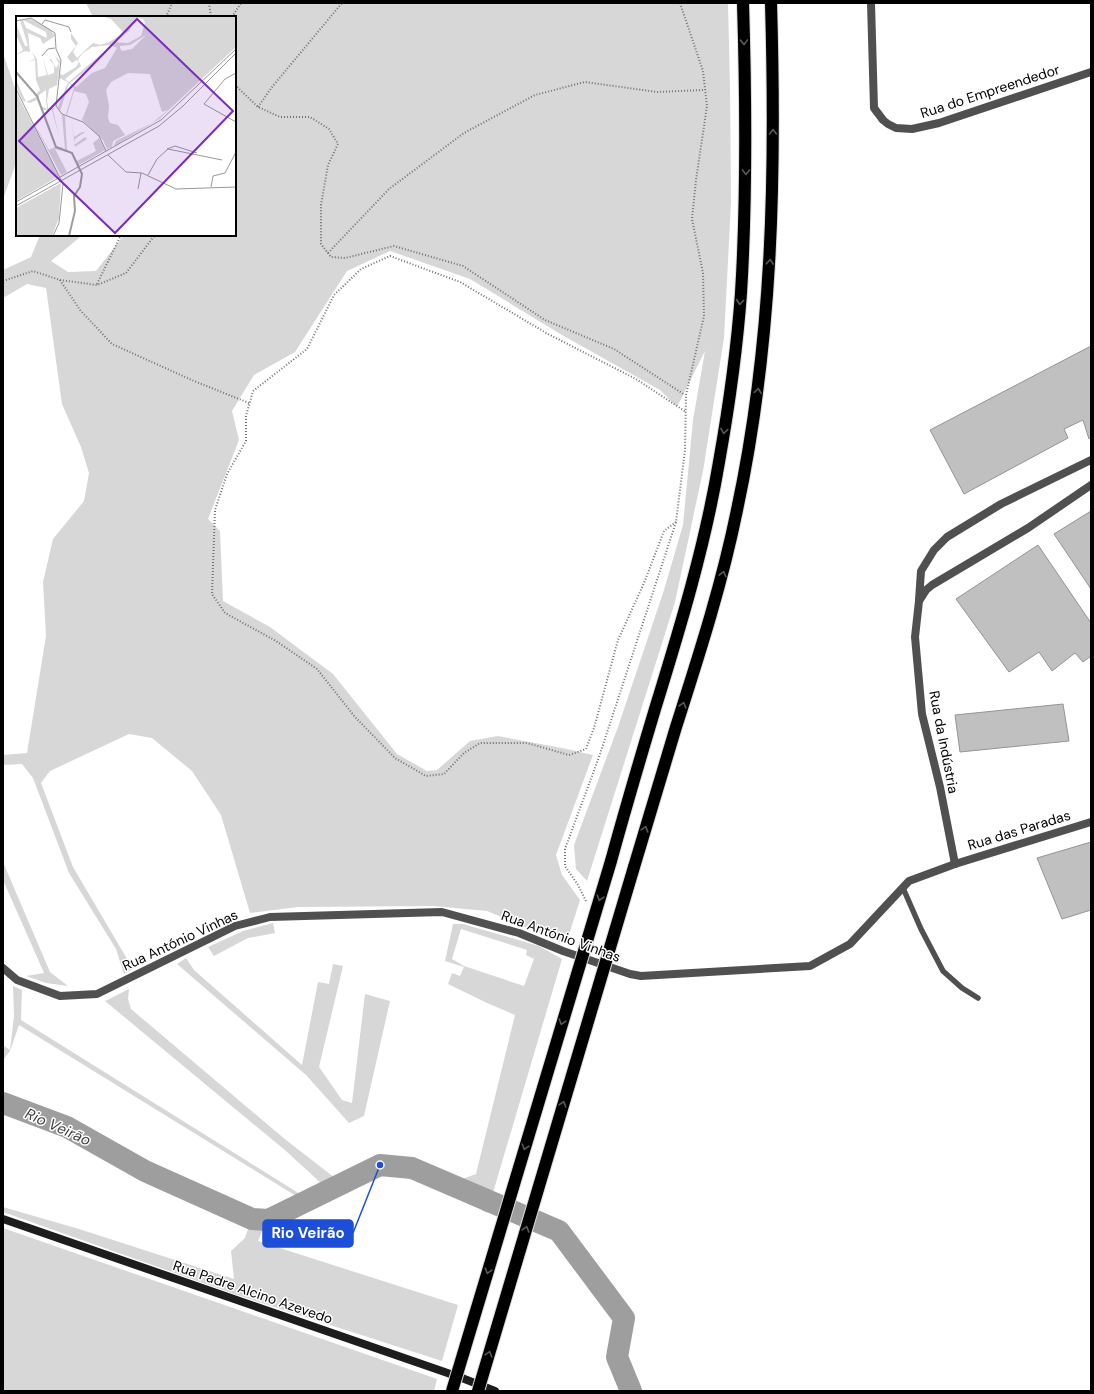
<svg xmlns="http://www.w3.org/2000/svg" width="1094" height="1394" font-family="'DM Sans',sans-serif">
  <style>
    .green { fill: #d7d7d7; fill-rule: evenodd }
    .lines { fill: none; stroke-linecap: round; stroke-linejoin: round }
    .river { stroke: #9e9e9e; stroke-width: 22 }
    .building { fill: #c0c0c0; stroke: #949494 }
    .motorway-casing { stroke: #dbdbdb; stroke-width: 14 }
    .path { stroke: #727272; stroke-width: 2; stroke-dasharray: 1 2; stroke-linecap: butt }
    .service { stroke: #505050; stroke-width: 5.5 }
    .minor { stroke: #505050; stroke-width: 8 }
    .tertiary { stroke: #505050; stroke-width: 8 }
    .secondary { stroke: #1d1d1d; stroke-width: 8 }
    .motorway { stroke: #000; stroke-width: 12 }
    .motorway-bridge-casing { stroke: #dbdbdb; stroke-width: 14; stroke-linecap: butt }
    .motorway-bridge { stroke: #000; stroke-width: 12 }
    .oneway { stroke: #595959 }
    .labels { text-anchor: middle; stroke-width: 3; stroke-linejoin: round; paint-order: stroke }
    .street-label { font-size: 14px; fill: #000; stroke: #fff }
    .water-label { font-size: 15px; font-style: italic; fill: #3f3f3f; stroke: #fff }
    .inset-river { fill: none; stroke: #9e9e9e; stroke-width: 2 }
    .inset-road { fill: none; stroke: #999; stroke-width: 1 }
    .view { fill: #7b2cbf; fill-opacity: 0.15; stroke: #7b2cbf; stroke-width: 2 }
    .inset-edge { fill: none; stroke: #000; stroke-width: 2 }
    .leader { fill: none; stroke: #1d4ed8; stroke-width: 1.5 }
    .callout-dot { fill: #1d4ed8; stroke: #fff; stroke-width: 1.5 }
    .callout { fill: #1d4ed8; stroke: #1d4ed8; stroke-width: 1.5 }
    .callout-label { font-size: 15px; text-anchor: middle; font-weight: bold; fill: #fff }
  </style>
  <rect width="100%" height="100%" fill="#fff"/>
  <g class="green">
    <polygon points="86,3 728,3 730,86 731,203 724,338 703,471 675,602 587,881 576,869 574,845 618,727 664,590 683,525 693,420 705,351 677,407 660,390 562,335 470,279 390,251 347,271 295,352 254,375 232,411 239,440 208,519 220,531 223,601 270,627 333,674 397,754 427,771 437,770 470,741 498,736 562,748 593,755 556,855 562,875 580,900 566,944 487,911 433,906 298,907 250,913 221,815 192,771 152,738 129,734 50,771 41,783 73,867 133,969 124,974 116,949 69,873 33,778 22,764 3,765 3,755 27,753 46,636 43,582 53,539 84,501 89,473 81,447 62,404 46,288 27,284 3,298 3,270 31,257 40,235 81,235 79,238 51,261 68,272 96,271 124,235 235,235 235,17 93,17"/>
    <polygon points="3,53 17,94 17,156 14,169 3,199"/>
    <polygon points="3,862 50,972 68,986 46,983 26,976 44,973 3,880"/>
    <polygon points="273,923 275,933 248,938 214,956 208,947 243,931"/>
    <path d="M453,924H463L539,946L562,959L487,1213L456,1195L414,1174L380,1172L263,1229L258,1241L458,1305L442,1361L234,1294L3,1212V1207L79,1229L234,1279L231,1251L245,1238L250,1223L144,1175L67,1134L3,1111V1094L75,1125L152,1168L253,1215L296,1196L19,1025L10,1051L3,1060V1045L10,1050L14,1016L13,986L22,990L21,1020L300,1194L322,1184L286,1151L105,1001L129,989L128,999L131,1009L286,1140L335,1178L379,1159L415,1164L457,1181L476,1174L515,1015L487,1003L448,984L452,973L460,976L464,967L445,961ZM461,929L527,950L526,955L534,959L524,986L464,966L452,959Z"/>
    <polygon points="186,958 194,970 302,1065 318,982 329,984 333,964 343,966 319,1067 342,1100 352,1103 365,994 390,1001 364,1116 349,1123 306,1075 177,964"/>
    <polygon points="3,1228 437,1379 434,1391 3,1391"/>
  </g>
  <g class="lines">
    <polyline class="river" points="3,1103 67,1127 145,1171 252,1219 268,1220 380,1165 412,1168 559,1231 624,1318 617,1357 631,1391"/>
  </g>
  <g class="building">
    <polygon points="1091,346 1091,438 1089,439 1083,420 1064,429 1068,438 964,494 930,430"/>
    <polygon points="1091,511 1091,589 1054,534"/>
    <polygon points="1038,545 1091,623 1091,656 1083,662 1075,653 1052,671 1039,652 1009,672 956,599"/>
    <polygon points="1063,704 1069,741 960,752 955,715"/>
    <polygon points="1091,842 1091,910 1062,919 1037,858"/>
  </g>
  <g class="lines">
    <g class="motorway-casing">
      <g id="motorway">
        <path d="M611,861C625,810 640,759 655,709C680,628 705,546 719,462C729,406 737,349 741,293C747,196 746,100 743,3"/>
        <path d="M634,867C648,820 662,773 676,727C699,655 722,584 737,510C773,342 776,174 771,3"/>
      </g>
    </g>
    <g class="path">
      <polyline points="209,3 211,17"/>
      <polyline points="166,17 172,3"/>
      <polyline points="232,17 241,3"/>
      <polyline points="235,85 258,107 280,117 310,117 329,129 338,144 328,165 321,205 321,244 331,257 345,258 394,246 463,266 545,320 614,349 685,395"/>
      <polyline points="258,107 272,87 342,3"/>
      <polyline points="328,253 389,189 464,133 535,95 585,82 657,92 705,90"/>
      <polyline points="60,280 80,310 112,344 194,381 249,403"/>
      <polyline points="3,281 33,271 60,280 97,285 126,273 155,235"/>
      <polyline points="97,284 121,235"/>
      <polyline points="676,522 664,531 644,583 618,640 594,728 586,749 569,755 527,743 480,743 464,753 444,774 426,776 395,758 355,717 317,669 276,641 225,613 212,594 215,510 227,474 246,441 246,416 253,391 307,349 334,295 361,269 390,256 460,282 548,334 636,379 686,412"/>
      <polyline points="586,901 578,885 565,866 565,849 599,757 676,522 685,450 686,395 704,316 703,273 692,219 696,180 707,106 703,71 680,3"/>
    </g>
    <polyline class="service" points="903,888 921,929 943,971 962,988 978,998"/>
    <g class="minor">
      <polyline points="871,3 874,108 883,120 888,124 896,128 912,129 939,123 1091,72"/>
      <polyline points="919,600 921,571 934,550 947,537 1001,504 1091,460"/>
      <polyline points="955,864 940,787 922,714 915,637 919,601 926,590 932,585 1028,528 1091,485"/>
    </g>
    <polyline class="tertiary" points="3,968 17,980 60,996 97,994 235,926 270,917 442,912 519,933 563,951 630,974 641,976 810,966 850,944 909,881 955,864 1091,822"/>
    <polyline class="secondary" points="3,1219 462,1378 495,1391"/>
    <use href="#motorway" class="motorway"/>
    <g class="motorway-bridge-casing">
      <g id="motorway-bridge">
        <polyline points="452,1391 611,861"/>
        <polyline points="478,1391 634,867"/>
      </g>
    </g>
    <use href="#motorway-bridge" class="motorway-bridge"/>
  </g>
  <defs><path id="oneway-chevron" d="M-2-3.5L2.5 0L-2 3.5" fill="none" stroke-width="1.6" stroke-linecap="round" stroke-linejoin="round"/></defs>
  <g class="oneway">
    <use href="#oneway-chevron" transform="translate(744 42) rotate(88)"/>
    <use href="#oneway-chevron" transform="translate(773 132) rotate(-90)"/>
    <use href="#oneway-chevron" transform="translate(746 172) rotate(91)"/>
    <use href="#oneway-chevron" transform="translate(770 262) rotate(-87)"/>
    <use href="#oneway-chevron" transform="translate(740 302) rotate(95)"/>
    <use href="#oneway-chevron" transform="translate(758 391) rotate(-82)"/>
    <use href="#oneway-chevron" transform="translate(724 431) rotate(99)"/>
    <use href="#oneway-chevron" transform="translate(723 574) rotate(-76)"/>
    <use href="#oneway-chevron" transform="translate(683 705) rotate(-73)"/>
    <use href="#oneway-chevron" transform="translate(645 829) rotate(-73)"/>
    <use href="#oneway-chevron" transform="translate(600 898) rotate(107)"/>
    <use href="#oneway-chevron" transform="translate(562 1022) rotate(107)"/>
    <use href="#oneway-chevron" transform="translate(563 1104) rotate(-73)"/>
    <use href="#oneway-chevron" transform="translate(525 1147) rotate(107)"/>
    <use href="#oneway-chevron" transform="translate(526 1229) rotate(-73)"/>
    <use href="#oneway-chevron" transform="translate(488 1271) rotate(107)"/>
    <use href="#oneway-chevron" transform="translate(489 1354) rotate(-73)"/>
  </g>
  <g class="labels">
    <g class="street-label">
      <text transform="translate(990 91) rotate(-18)" y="5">Rua do Empreendedor</text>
      <text transform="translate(944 742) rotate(79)" y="5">Rua da Indústria</text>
      <text transform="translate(1019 830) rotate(-17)" y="5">Rua das Paradas</text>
      <text transform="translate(561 936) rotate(20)" y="5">Rua António Vinhas</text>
      <text transform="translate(180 940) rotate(-25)" y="5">Rua António Vinhas</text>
      <text transform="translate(253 1292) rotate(19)" y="5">Rua Padre Alcino Azevedo</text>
    </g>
    <g class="water-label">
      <text transform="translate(58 1127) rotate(24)" y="5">Rio Veirão</text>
    </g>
  </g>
  <g transform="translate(16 16)">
    <rect width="220" height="220" fill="#fff"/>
    <path d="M85,0H220V31L143,103L98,130L100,125L136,107L152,94L146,96L134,58L112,57L95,66L90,74L93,90L92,102L94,107L102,109L109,119L97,125L96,131L91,133L87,124L66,104L73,86L70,78L58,75L51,99L50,98L58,72L53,67L44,95L42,91L52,66L43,62L44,58L47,59L60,51L63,46L61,44L56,47L51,41L60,30L55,23V17L62,27L57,36L61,42L77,27L84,29L93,26L108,17L95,3ZM120,2L127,3L129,7L125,20L112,27L97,26L113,15ZM130,19L116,33L106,35L104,32V30L114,29ZM94,29L101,32L89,52L76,57L60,71L54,67L68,56L91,33L53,66L49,63L65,50L62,43L67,37L76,31ZM15,3L34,13L39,20L27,28L24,22L12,17L14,36L9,35L0,39L7,34L0,19V8L9,30H12L4,4ZM7,4L30,16L31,22L10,12ZM16,36L21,43L22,61L31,59L26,39L32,59L38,57V49L33,43H35L40,52L43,48L39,40L44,45L41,69L33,73L31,85L33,95L39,91L37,94L46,133H49L46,99L49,100L51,134L56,136L61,145L80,135L77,127L83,122L89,134L61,150L55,137L39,133L51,156L45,159L14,100L33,134L39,131L21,84L14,87L7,85L0,70V64L10,86L20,81L11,68L20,78L24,74L20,64L19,44L11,46L19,43ZM30,74V85L31,93L25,90L23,83V79ZM27,94H36L46,132L40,130ZM0,76L43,160L0,185ZM55,102L58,121L66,116H69L59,123L58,129L69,121L71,123L59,131ZM45,167L43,202L36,220H0V192Z" fill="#d7d7d7" fill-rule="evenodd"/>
    <path class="inset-river" d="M0,56L21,80L40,131L56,137L66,158L64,171L58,180L59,195L53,220"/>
    <path class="inset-road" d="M0,5L15,2L39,17L40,33L45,44L40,90L46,98L67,106L83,120L90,135M26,8L29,4L53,11L55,16M26,40L32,33L39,32M220,57L209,63L188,88L220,106M0,73L47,168L43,207L37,220M151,133L159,130L181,137M92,139L110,156L126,157L160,173L220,171M132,159L141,143L152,133L206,144M195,171L197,160L209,157L220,136M122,173L125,157M0,186L145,104L220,33M0,190L143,110L167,90L220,37"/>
    <path class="view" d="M121,3L217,95L99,217L3,125Z"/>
    <rect width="220" height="220" class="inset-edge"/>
  </g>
  <path class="leader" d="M380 1165L353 1233"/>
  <circle class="callout-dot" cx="380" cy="1165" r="4"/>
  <rect class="callout" x="263" y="1220" width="90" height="27" rx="4"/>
  <g class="callout-label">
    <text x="308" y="1238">Rio Veirão</text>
  </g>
  <rect width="1094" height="1394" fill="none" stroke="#000000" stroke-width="8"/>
</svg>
